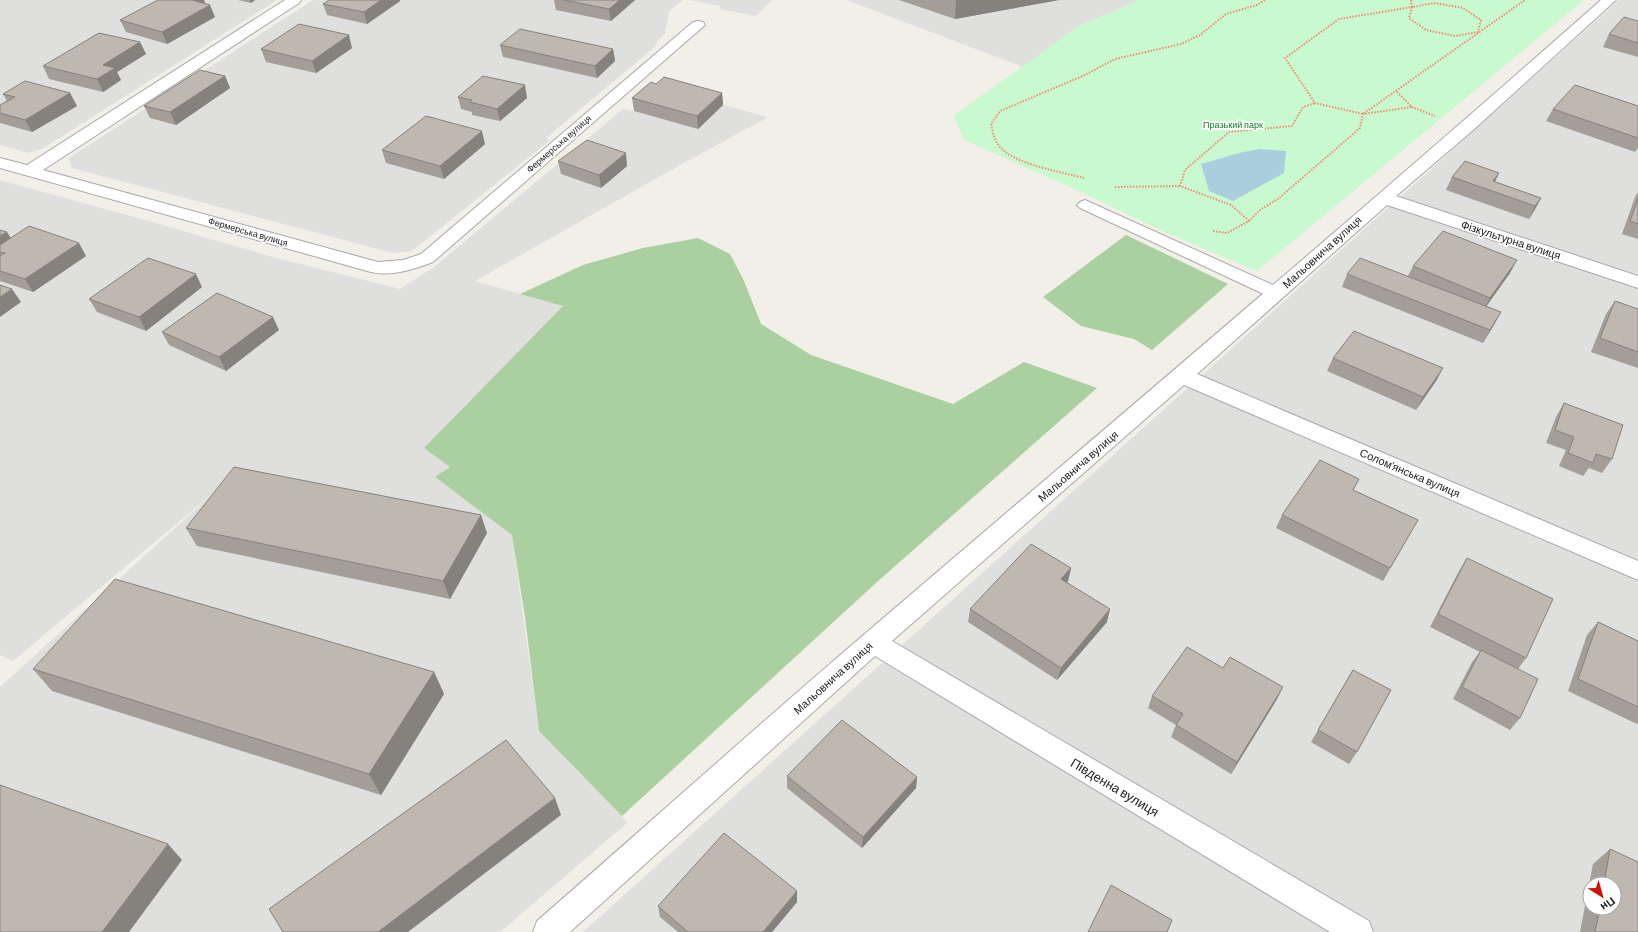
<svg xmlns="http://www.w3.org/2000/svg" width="1638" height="932" font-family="Barlow,sans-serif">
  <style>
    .residential { fill: #dfdfde; fill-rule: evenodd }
    .forest { fill: #a9d09e }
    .park { fill: #c8f9cf }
    .water { fill: #aacede }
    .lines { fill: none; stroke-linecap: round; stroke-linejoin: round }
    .service-casing { stroke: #a8a8a8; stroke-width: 2 }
    .minor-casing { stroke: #a8a8a8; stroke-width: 2 }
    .path { stroke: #f78a74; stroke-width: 2; stroke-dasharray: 1.5 1.5; stroke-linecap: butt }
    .service { fill: #fff; fill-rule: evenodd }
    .minor { fill: #fff; fill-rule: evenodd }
    .wall { fill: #a39e98; fill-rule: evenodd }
    .shaded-wall { fill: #85817c }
    .building { fill: #beb8b1; stroke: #85817c }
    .labels { text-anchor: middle; stroke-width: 3.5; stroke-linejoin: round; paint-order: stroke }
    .far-park-label { font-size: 9px; fill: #0e8020; stroke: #fff }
    .far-street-label { font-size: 9px; fill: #212121; stroke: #fff }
    .street-label { font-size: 11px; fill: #212121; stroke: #fff }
    .near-street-label { font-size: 13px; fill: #212121; stroke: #fff }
  </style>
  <rect width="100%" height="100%" fill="#f1efe8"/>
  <g class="residential">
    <polygon points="0,0 277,0 42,149 28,153 0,145"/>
    <polygon points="313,0 683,0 669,11 665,34 657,41 656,46 546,138 549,141 412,251 393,253 72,168 69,158"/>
    <polygon points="689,0 772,0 756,16 720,9 720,6"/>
    <polygon points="846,0 1139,0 1079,26 1023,67"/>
    <path d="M1619,0H1638V932H583ZM1590,884H1614V908H1590Z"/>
    <polygon points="666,89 768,117 664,174 475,281 563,306 450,467 435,477 512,535 539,731 622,816 627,823 500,932 0,932 0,687 218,489 13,661 0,655 0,180 156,223 269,256 400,289 434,267 623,109 634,111"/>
  </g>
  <g class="forest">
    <polygon points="1126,235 1228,284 1152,350 1134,339 1081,326 1043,297"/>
    <polygon points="698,238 730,254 744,281 761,324 811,355 953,404 1024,362 1097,388 877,582 622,816 539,731 525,617 512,535 435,477 450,467 424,448 563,306 520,294 583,265 643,248"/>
  </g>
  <polygon class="park" points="1139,0 1584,0 1257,271 1162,231 1081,192 964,140 953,116 1079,26"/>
  <polygon class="water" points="1259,149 1286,151 1284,173 1233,201 1209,191 1201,164 1239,153"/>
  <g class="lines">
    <g class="service-casing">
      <polygon id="service" points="1085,200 1282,289 1284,293 1282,297 1276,298 1270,297 1080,208 1077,205 1080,202"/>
    </g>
    <g class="minor-casing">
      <g id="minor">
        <path d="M285,0H301L299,3L43,170L378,262L403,260L421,254L693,22L698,21L703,22L705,25L433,262C415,269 391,277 371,272L0,168V158L27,165Z"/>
        <path d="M1601,0H1616L1472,131L1396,196L1638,276V288L1387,205L1197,374L1638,561V580L1184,385L892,641L1369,921L1373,932H1330L875,656L570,932H533L537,921C647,825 756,727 867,632C1112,422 1359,214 1601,0Z"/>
      </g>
    </g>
    <g class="path">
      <polyline points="1411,0 1412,7 1339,19 1285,58 1315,103 1363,114 1525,0"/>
      <polygon points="1434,3 1463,8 1481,20 1478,32 1455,36 1426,30 1409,18 1412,7"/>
      <polyline points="1397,92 1412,107 1435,116"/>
      <path d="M1084,178C1062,172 1018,165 1002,149C995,143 993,133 991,124L1000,111L1085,75L1115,59L1181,44L1200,35L1226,14L1257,5L1265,0"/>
      <polyline points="1115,187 1180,186"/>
      <polyline points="1249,221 1231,205 1180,186 1185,170 1229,132 1292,126 1303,107 1315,103"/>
      <polyline points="1213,231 1227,233 1249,221 1261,209 1278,199 1360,128 1363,114 1412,107"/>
    </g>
    <use href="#service" class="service"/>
    <use href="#minor" class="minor"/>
  </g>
  <g class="wall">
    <polygon points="204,0 205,3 215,17 167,44 126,32 120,20"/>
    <polygon points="238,0 255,0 251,3"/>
    <polygon points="329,0 400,0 400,1 367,24 327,15 323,4"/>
    <polygon points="554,0 635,0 611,21 556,10"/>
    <polygon points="899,0 1059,0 955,19"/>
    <polygon points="1638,21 1638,57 1603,47 1609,34"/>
    <polygon points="140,42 146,54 117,72 121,80 103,92 49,79 43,66"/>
    <polygon points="500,45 613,49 615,61 597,78 503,57"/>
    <polygon points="352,48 316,73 266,62 261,49"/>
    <polygon points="225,76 230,88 176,125 150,118 144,106"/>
    <polygon points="656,84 722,93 723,105 698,129 634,111 632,98"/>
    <polygon points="70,93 77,106 32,132 0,123 0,105 7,101 3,94"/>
    <polygon points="458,97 527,98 500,121 472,115 472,112 461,109"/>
    <polygon points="1638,106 1638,148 1635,152 1546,121 1553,109"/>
    <polygon points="485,144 444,179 386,163 382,150"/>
    <polygon points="558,161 627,166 601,188 561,174"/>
    <polygon points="1499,173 1495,182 1541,198 1534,211 1529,219 1446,190 1452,177"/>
    <polygon points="1638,192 1638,239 1622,234 1635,197"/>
    <polygon points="0,230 11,238 86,256 33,292 0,281"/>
    <polygon points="1413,266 1510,273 1486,306 1501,312 1483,343 1342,287 1347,274 1408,276"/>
    <polygon points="202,287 146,331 97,312 89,299"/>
    <polygon points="1615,301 1638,309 1638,368 1591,352 1606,314"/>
    <polygon points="279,330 226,371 169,345 162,332"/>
    <polygon points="1333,358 1443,368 1436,381 1416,410 1327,371"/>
    <polygon points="1564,403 1612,459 1602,473 1589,468 1583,476 1559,466 1566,450 1546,443 1556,417"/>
    <polygon points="1359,479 1353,490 1418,520 1383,581 1276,528 1282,515"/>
    <polygon points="186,528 487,533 450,599 197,546"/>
    <polygon points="1467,558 1526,658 1518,669 1520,718 1510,730 1453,699 1472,662 1480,652 1430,627 1459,571"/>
    <polygon points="1071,568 1068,581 1067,582 1107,622 1057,680 968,622 970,609"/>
    <polygon points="1598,622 1638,641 1638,723 1637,724 1568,691 1587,635"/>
    <polygon points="33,669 434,672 444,694 381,795 52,691"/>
    <polygon points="1353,670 1357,752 1349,764 1311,742"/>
    <polygon points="1152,696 1277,699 1231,774 1171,737 1176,725 1148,708"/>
    <polygon points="787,776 917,777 916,788 862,848 787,788"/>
    <path d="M1610,849L1638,932H1580L1593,864ZM1590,884H1614V908H1590Z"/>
    <polygon points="797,891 797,902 772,932 678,932 660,917 658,906"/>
  </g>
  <g class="shaded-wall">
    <polygon points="188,0 204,0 205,4"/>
    <polygon points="250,0 255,0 251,3"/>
    <polygon points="381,0 400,0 400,1 367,24 364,12"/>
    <polygon points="620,0 635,0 611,21 609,9"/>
    <polygon points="956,0 1059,0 955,19"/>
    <polygon points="210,5 215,17 167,44 162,32"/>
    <polygon points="349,35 352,48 316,73 312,61"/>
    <polygon points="140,42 146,54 117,72 121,80 103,92 97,79 103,65"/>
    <polygon points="613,49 615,61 597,78 595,66"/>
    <polygon points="225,76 230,88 176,125 170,112"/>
    <polygon points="525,85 527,98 500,121 497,109"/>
    <polygon points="70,93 77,106 32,132 25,120"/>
    <polygon points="722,93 723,105 698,129 697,116"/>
    <polygon points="482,131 485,144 444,179 440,166"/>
    <polygon points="626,153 627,166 601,188 599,175"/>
    <polygon points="1499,173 1493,185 1493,181"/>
    <polygon points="1541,198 1534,211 1529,219 1535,206"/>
    <polygon points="7,232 15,245 0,252 0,236"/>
    <polygon points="79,243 86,256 33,292 25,279"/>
    <polygon points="1517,260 1510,273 1483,311 1490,298"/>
    <polygon points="196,274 202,287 146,331 139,317"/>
    <polygon points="12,289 21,302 0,317 0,297"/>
    <polygon points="1501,312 1494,325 1483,343 1490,330"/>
    <polygon points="273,317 279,330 226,371 219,357"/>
    <polygon points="1443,368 1436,381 1416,410 1423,397"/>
    <polygon points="481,515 487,533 450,599 443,581"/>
    <polygon points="1071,568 1068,581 1058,592 1061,579"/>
    <polygon points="1110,609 1107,622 1057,680 1061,668"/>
    <polygon points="434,672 444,694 381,795 369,774"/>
    <polygon points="1283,687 1277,699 1231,774 1237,762"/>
    <polygon points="917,777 916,788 862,848 863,837"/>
    <polygon points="555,798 561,815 408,932 378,932"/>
    <polygon points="168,844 182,860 129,932 102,932"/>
    <polygon points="797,891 797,902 772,932 763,932"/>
  </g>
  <g class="building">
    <polygon points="158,0 192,0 210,5 162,32 120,20"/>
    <polygon points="329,0 381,0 364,12 323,4"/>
    <polygon points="564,0 620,0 609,9"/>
    <polygon points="1624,17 1638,21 1638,43 1609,34"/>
    <polygon points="299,24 349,35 312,61 261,49"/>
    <polygon points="520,29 613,49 595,66 500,45"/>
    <polygon points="99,33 140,42 103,65 115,68 97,79 43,66"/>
    <polygon points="200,70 225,76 170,112 144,106"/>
    <polygon points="483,76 525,85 497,109 470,102 472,100 458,97"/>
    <polygon points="664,77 722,93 697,116 632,98 651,82 656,84"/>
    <polygon points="25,81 70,93 25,120 0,113 0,105 15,97 3,94"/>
    <polygon points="1575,85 1638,106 1638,138 1553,109"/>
    <polygon points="426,116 482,131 440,166 382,150"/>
    <polygon points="587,140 626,153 599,175 558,161"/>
    <polygon points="1465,161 1499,173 1493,181 1541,198 1535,206 1452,177"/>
    <polygon points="1638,199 1638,224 1630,221"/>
    <polygon points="29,226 79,243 25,279 0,271 0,256 5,253 0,252 0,245"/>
    <polygon points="0,230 7,232 0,236"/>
    <polygon points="1443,231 1517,260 1490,298 1413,266"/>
    <polygon points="148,258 196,274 139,317 89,299"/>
    <polygon points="1360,258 1501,312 1490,330 1347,274"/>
    <polygon points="0,285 12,289 0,297"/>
    <polygon points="217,293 273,317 219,357 162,332"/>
    <polygon points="1615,301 1638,309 1638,352 1600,338"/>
    <polygon points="1354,331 1443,368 1423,397 1333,358"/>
    <polygon points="1564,403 1623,425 1612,459 1596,454 1593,463 1568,453 1574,437 1555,430"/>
    <polygon points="1320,460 1359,479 1353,490 1418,520 1390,568 1282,515"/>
    <polygon points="234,467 481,515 443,581 186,528"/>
    <polygon points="1031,544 1071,568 1061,579 1110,609 1061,668 970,609"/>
    <polygon points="1467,558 1553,599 1526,658 1438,614"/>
    <polygon points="115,579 434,672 369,774 33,669"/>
    <polygon points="1598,622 1638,641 1638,707 1578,679"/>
    <polygon points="1187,647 1223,668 1230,657 1283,687 1237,762 1176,725 1183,714 1152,696"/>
    <polygon points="1481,650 1538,679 1520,718 1462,687"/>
    <polygon points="1353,670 1391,690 1357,752 1318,730"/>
    <polygon points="842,720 917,777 863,837 787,776"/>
    <polygon points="506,740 555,798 378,932 283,932 269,909"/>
    <polygon points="0,785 168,844 102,932 0,932"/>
    <polygon points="724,833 797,891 763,932 688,932 658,906"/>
    <polygon points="1610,849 1638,862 1638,932 1595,932 1600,908 1614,908 1614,884 1604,884"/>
    <polygon points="1111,885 1172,920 1167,932 1088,932"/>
  </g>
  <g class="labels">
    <g class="far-park-label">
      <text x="1233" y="128">Празький парк</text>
    </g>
    <g class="far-street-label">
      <text transform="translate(559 144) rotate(-41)" y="3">Фермерська вулиця</text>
      <text transform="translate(248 232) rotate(16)" y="3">Фермерська вулиця</text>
    </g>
    <g class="street-label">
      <text transform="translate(1511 240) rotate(18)" y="4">Фізкультурна вулиця</text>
      <text transform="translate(1322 252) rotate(-42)" y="4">Мальовнича вулиця</text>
      <text transform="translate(1078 466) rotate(-41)" y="4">Мальовнича вулиця</text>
      <text transform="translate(1410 473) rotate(23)" y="4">Солом'янська вулиця</text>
      <text transform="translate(833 678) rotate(-42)" y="4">Мальовнича вулиця</text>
    </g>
    <g class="near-street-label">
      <text transform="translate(1115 787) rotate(31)" y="5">Південна вулиця</text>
    </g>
  </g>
  <g transform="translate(1602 896) rotate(143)"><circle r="19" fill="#ffffff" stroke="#a6a6a6"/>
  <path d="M0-3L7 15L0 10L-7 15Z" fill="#ce1205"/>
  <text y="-6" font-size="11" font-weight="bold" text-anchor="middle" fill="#212121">Пн</text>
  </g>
</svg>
